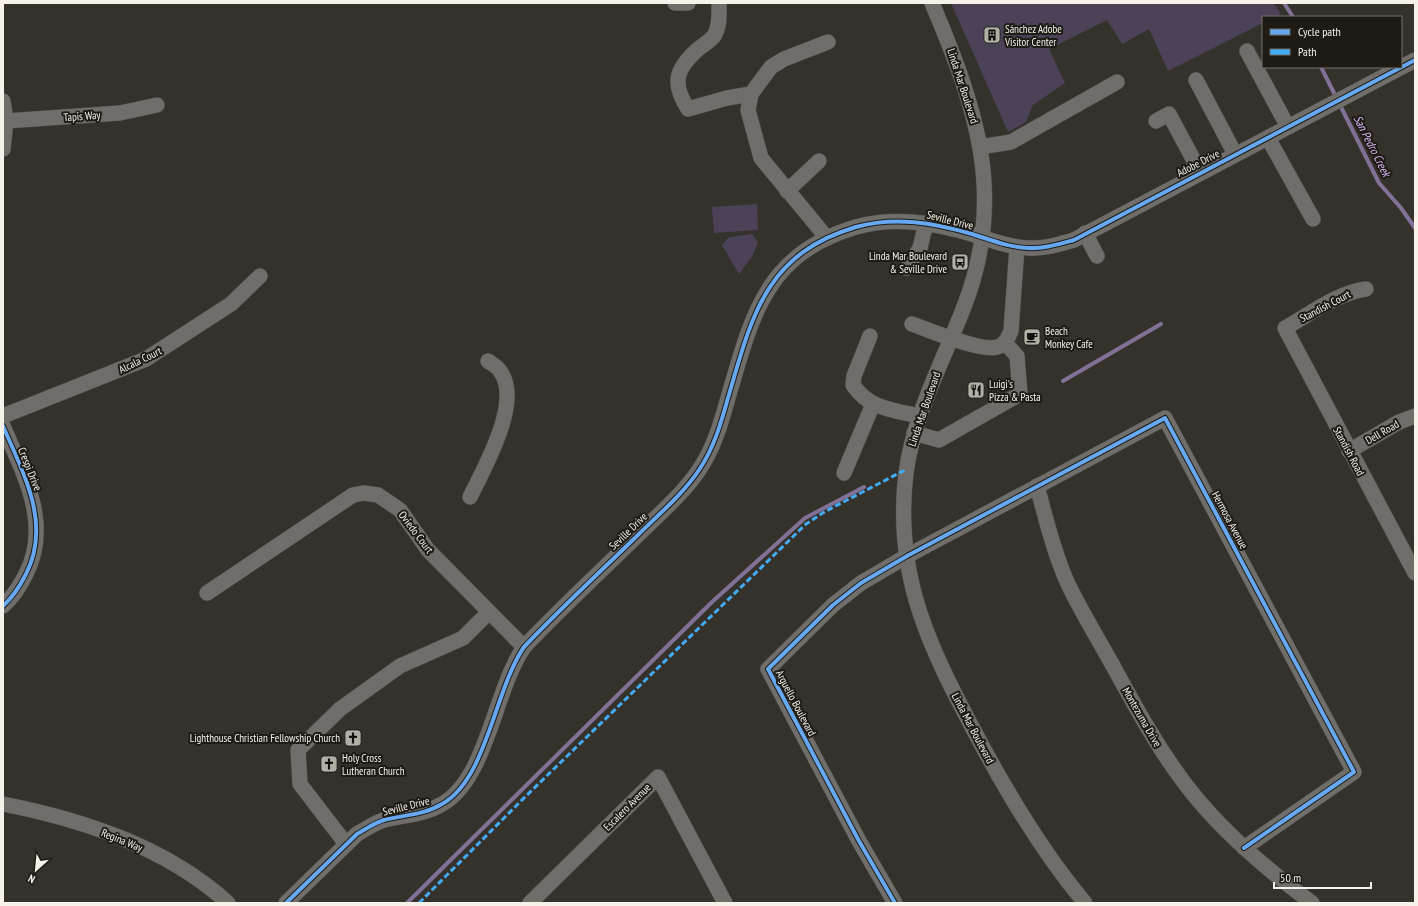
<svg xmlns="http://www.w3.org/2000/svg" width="1418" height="906" font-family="'PT Sans Narrow',sans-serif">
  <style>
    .green { fill: #4c4257 }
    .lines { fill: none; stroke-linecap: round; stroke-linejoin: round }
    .stream { stroke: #827196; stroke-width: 4 }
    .minor-casing { stroke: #504d48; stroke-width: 16 }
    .minor { stroke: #706e6a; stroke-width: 15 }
    .quiet { stroke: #42abf6; stroke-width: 3; stroke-dasharray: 6 3; stroke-linecap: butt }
    .cycleway-casing { stroke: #1e1b15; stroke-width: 6 }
    .cycleway { stroke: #66a8f1; stroke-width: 4 }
    .labels { text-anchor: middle; stroke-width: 4; stroke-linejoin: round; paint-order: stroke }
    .poi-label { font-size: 11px; fill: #f6f2ea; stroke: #1e1b15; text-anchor: start }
    .street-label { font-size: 11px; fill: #f6f2ea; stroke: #1e1b15 }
    .water-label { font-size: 12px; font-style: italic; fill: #d7b8fa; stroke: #1e1b15 }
  </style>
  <rect width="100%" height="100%" fill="#35322b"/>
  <g class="green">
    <polygon points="951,3 1273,3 1281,14 1275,17 1263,17 1263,23 1168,71 1149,29 1122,44 1107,20 1049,49 1065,83 1033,105 1026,122 1008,132"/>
    <polygon points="757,204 758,230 714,233 712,207"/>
    <polygon points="752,234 758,242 753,255 739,274 722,245 729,237"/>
  </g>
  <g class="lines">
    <g class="stream">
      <polyline points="1284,3 1293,17"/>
      <polyline points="1321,67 1379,183 1401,208 1415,228"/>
      <polyline points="1063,381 1161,324"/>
      <polyline points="407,903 712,602 805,518 864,487"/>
    </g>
    <g class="minor-casing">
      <g id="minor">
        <polyline points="675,3 688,3"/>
        <path d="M719,3C719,14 720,27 714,36C710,41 702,46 697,50C675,70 672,84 688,109L727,98L751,94"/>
        <path d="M932,3C975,105 1007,194 965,304C944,360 914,413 906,473C893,578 932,652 979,740C1010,798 1043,853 1085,903"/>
        <polyline points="1247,51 1288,127"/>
        <polyline points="1196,80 1235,154"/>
        <polyline points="3,101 6,121 3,149"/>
        <polyline points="6,121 120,113 157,105"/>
        <polyline points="1156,121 1169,114 1200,172"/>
        <polyline points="1268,138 1313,219"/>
        <polyline points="980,147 1011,142 1117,82"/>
        <polyline points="787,191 819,161"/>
        <polyline points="1085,233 1097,256"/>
        <polyline points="827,238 761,158 748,110 751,94 771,67 784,59 828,42"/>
        <polyline points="907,268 920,248 926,223"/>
        <path d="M1366,289C1337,293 1310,314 1285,328L1415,573"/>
        <path d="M912,324C929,330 981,352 997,347C1005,345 1008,338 1011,331L1017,247"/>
        <path d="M870,336L854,376L853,385C869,409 893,410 919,416"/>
        <polyline points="3,416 146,359 231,304 260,276"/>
        <path d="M3,426C23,473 52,523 26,574C20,586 13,597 3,606"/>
        <polyline points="914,433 939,440 1020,394 1017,356 1005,343"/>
        <polyline points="1349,451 1399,422 1415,416"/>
        <polyline points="844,473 873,404"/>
        <path d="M1037,486C1046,519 1054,553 1068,584C1081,611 1097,637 1112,664C1135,706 1157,747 1186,785C1221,831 1266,869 1312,903"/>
        <path d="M470,497C484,468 523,401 500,371C498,367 492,364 488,361"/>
        <polyline points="207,593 353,495 364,493 378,495 400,510 428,550 524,647"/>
        <path d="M3,804C84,820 166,847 228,903"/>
        <polyline points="346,844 300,784 298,750 340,709 400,666 463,638 489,612"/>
        <path d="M286,903L357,834C366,829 374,823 384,820C404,815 424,815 442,804C487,779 494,691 524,647C560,609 600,572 638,535C659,514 683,494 699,470C714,448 721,423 728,398C752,316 765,254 856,227C895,216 934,223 972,234C991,240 1008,247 1028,248C1044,249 1059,244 1074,240L1415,60"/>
        <polyline points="530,903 658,777 725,903"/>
        <polyline points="895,903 859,841 768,669 833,605 861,583 907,556 1165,418 1354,772 1244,848"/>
      </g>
    </g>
    <use href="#minor" class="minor"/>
    <polyline class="quiet" points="419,903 525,797 806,524 826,511 907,469"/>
    <g class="cycleway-casing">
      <g id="cycleway">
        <path d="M3,426C23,473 52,523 26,574C20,586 13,597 3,606"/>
        <path d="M286,903L357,834C366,829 374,823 384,820C404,815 424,815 442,804C487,779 494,691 524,647C560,609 600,572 638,535C659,514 683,494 699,470C714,448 721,423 728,398C752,316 765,254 856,227C895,216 934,223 972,234C991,240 1008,247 1028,248C1044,249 1059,244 1074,240L1415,60"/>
        <polyline points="895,903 859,841 768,669 833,605 861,583 907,556 1165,418 1354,772 1244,848"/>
      </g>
    </g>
    <use href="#cycleway" class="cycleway"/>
  </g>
  <defs>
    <g id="building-square" transform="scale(0.9)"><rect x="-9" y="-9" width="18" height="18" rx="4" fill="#b2afa7" stroke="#1e1b15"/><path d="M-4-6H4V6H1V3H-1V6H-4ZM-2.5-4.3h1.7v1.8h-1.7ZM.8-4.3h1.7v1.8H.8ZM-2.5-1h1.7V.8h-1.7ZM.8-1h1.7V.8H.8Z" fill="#111"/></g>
    <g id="bus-square" transform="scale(0.9)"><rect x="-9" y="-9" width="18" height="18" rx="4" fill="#b2afa7" stroke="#1e1b15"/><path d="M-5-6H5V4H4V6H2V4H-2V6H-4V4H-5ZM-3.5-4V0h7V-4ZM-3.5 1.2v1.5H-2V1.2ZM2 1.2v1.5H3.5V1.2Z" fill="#111"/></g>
    <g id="cafe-square" transform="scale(0.9)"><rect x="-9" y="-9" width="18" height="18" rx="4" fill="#b2afa7" stroke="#1e1b15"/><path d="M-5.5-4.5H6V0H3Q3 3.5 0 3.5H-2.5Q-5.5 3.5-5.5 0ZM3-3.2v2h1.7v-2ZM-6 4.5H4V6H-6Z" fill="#111"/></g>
    <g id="restaurant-square" transform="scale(0.9)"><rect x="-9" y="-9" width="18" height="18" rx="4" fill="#b2afa7" stroke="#1e1b15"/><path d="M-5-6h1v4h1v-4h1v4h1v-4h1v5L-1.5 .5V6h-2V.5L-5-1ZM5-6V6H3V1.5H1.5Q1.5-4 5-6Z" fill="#111"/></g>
    <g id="church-square" transform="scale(0.9)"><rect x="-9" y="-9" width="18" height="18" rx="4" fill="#b2afa7" stroke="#1e1b15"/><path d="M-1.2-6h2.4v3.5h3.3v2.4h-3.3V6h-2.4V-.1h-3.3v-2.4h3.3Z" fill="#111"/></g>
  </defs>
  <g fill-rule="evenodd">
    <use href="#building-square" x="992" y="35"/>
    <use href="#bus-square" x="960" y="262"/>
    <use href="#cafe-square" x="1032" y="337"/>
    <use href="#restaurant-square" x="976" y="390"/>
    <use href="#church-square" x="353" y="738"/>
    <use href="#church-square" x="329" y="764"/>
  </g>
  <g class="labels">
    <g class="poi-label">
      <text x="1005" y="33">Sánchez Adobe<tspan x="1005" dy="13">Visitor Center</tspan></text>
      <text x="947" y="260" text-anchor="end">Linda Mar Boulevard<tspan x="947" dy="13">&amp; Seville Drive</tspan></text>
      <text x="1045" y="335">Beach<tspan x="1045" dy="13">Monkey Cafe</tspan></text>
      <text x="989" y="388">Luigi's<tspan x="989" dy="13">Pizza &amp; Pasta</tspan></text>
      <text x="340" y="742" text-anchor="end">Lighthouse Christian Fellowship Church</text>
      <text x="342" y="762">Holy Cross<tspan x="342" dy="13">Lutheran Church</tspan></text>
    </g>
    <g class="street-label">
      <text transform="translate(963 86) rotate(72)" y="4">Linda Mar Boulevard</text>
      <text transform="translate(82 116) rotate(-4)" y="4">Tapis Way</text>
      <text transform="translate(1198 163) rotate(-27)" y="4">Adobe Drive</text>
      <text transform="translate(950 220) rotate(14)" y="4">Seville Drive</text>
      <text transform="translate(1325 306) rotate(-28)" y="4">Standish Court</text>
      <text transform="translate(140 360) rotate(-26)" y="4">Alcala Court</text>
      <text transform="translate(924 409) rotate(-71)" y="4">Linda Mar Boulevard</text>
      <text transform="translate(1382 432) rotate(-30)" y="4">Dell Road</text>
      <text transform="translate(1349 451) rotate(62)" y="4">Standish Road</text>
      <text transform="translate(30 469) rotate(68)" y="4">Crespi Drive</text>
      <text transform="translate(1230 520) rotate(62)" y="4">Hermosa Avenue</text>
      <text transform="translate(628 531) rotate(-44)" y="4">Seville Drive</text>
      <text transform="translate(416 532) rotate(53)" y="4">Oviedo Court</text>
      <text transform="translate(796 703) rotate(62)" y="4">Arguello Boulevard</text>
      <text transform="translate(1142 717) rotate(60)" y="4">Montezuma Drive</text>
      <text transform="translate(973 728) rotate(62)" y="4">Linda Mar Boulevard</text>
      <text transform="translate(406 806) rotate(-14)" y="4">Seville Drive</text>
      <text transform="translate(627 807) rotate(-45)" y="4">Escalero Avenue</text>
      <text transform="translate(122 840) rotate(22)" y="4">Regina Way</text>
    </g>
    <g class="water-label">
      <text transform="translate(1372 146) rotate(63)" y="4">San Pedro Creek</text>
    </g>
  </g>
  <rect width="1418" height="906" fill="none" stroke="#f6f2ea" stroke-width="8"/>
  <rect x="1262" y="16" width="140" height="52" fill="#1e1b15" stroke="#74716a"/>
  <rect x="1270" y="29" width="20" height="6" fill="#66a8f1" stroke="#74716a"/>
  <text x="1298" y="36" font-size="12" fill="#f6f2ea">Cycle path</text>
  <rect x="1270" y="49" width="20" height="6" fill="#42abf6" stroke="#74716a"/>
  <text x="1298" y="56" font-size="12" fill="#f6f2ea">Path</text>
  <g transform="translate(36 870) rotate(207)" stroke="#1e1b15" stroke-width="3" paint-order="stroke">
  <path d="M0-3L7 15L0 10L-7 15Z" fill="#f6f2ea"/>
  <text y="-6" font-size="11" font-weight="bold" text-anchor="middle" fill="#f6f2ea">N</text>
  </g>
  <path d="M1274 882v6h97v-6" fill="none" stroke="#f6f2ea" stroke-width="2"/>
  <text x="1280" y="882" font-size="12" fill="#f6f2ea" stroke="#1e1b15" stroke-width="3" paint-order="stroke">50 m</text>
</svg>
